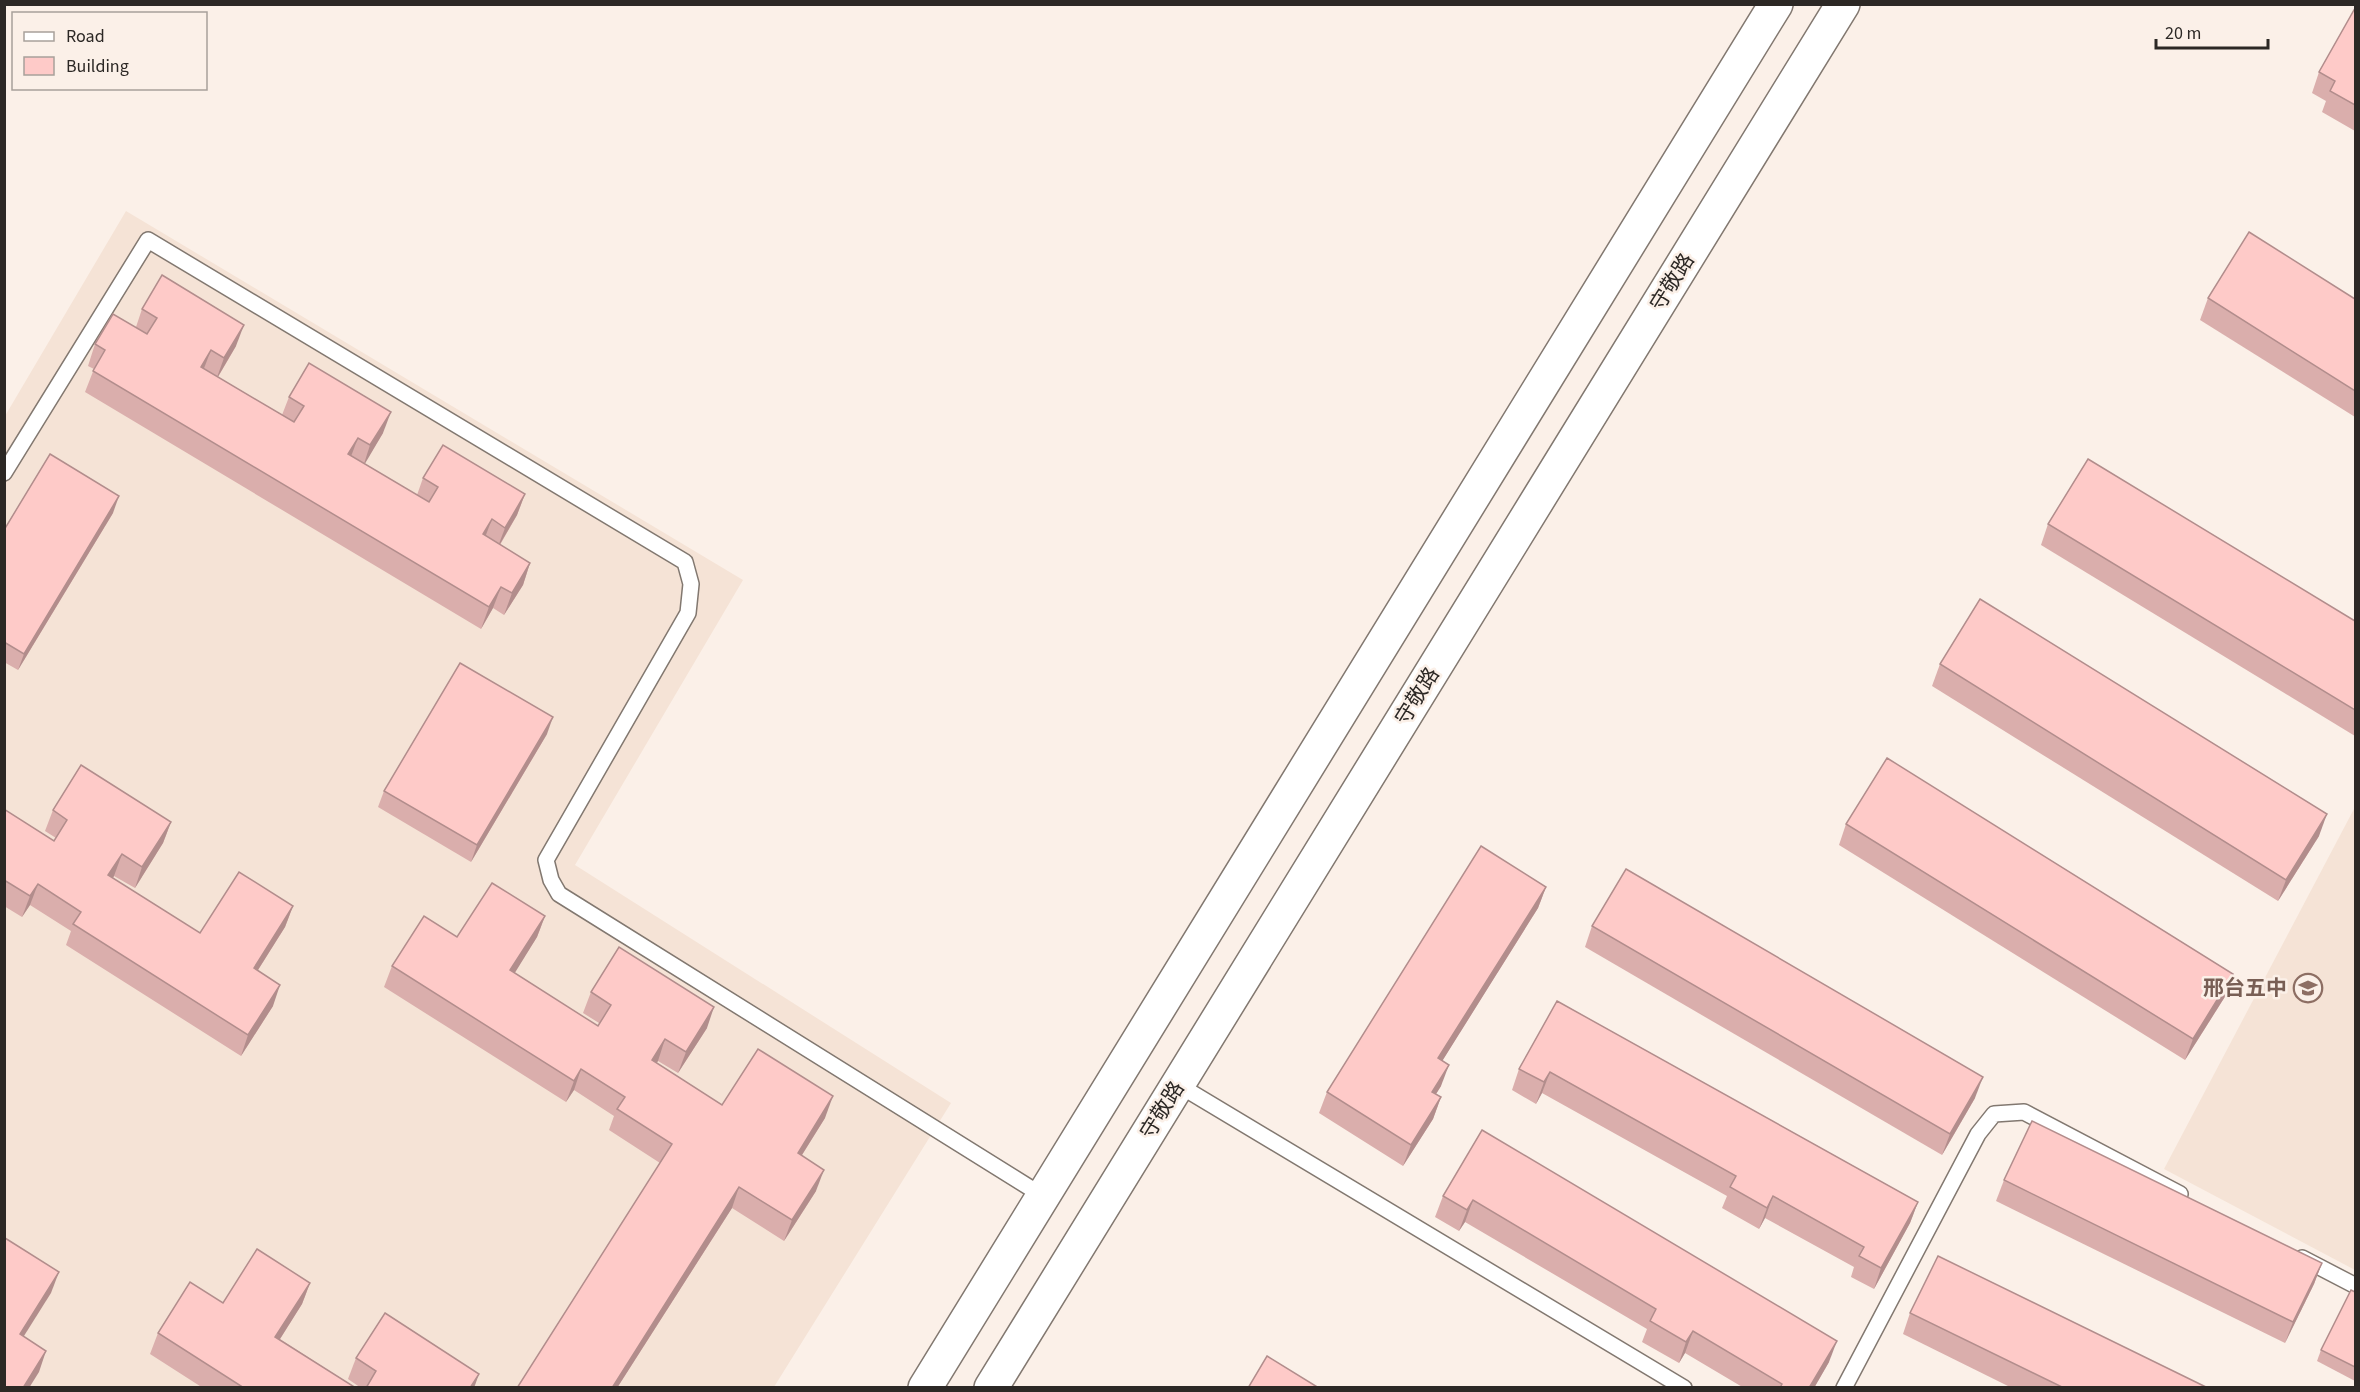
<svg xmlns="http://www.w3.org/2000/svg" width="2360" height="1392" font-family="'Source Sans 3','Noto Sans SC',sans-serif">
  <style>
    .built { fill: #f5e3d6 }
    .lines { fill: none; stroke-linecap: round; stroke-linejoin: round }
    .lane-casing { stroke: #827870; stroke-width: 18 }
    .secondary-casing { stroke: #827870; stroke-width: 36 }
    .lane { stroke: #fff; stroke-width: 15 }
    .secondary { stroke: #fff; stroke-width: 33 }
    .wall { fill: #daaeac }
    .shaded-wall { fill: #b28d8c }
    .building { fill: #fecac8; stroke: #b28d8c; stroke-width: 1.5 }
    .labels { text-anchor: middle; stroke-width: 5; stroke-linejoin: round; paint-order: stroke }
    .street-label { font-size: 21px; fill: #2c2825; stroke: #fbf0e8 }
    .education-label { font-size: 21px; font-weight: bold; fill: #785e54; stroke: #fbf0e8; text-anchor: end }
  </style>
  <rect width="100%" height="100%" fill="#fbf0e8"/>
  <g class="built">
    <polygon points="126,211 743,580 575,865 951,1103 774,1387 5,1388 5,416"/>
    <polygon points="2355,807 2356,1270 2355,1270 2164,1169"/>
  </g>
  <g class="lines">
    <g class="lane-casing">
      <g id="lane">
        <polyline points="4,473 148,240 685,562 691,584 688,613 546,860 551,880 559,894 1043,1196"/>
        <polyline points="1177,1084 1684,1388"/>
        <polyline points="2302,1258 2356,1286"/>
        <polyline points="1844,1388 1978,1134 1994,1114 2024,1112 2180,1194"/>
      </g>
    </g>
    <g class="secondary-casing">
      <g id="secondary">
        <polyline points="925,1388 1776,4"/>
        <polyline points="991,1388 1843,4"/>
      </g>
    </g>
    <use href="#lane" class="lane"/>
    <use href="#secondary" class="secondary"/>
  </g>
  <g class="wall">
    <polygon points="2355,11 2355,131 2322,112 2326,101 2312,93 2319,72"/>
    <polygon points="2208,298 2355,299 2355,417 2200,320"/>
    <polygon points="142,309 236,346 218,377 282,415 289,397 383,433 364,464 417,495 423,478 525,494 517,515 500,545 530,563 523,585 504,615 493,608 481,629 85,392 94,369 88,366 95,344 136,327"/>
    <polygon points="113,513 18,670 4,662 4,530"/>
    <polygon points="2048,524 2355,621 2355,736 2041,545"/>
    <polygon points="1940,664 2319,836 2278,901 1932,686"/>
    <polygon points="547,734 471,862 378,807 384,791"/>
    <polygon points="4,809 54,841 56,838 45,831 53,810 171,822 163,843 135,888 114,876 113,878 200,933 293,906 285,927 258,970 273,1006 241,1056 66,945 71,931 30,905 22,917 4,906"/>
    <polygon points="1846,824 2233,974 2226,995 2185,1060 1839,845"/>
    <polygon points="1546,887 1538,908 1442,1061 1441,1086 1436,1094 1441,1097 1433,1119 1403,1166 1319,1113 1327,1092"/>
    <polygon points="545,916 537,937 514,973 598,1026 599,1023 583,1013 591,992 707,1028 678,1073 658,1061 656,1063 722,1105 825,1118 802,1155 816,1191 784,1241 732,1208 617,1388 517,1388 660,1163 609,1130 614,1116 574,1090 566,1102 384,987 392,966 457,937"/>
    <polygon points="1592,926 1975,1098 1942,1155 1585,947"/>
    <polygon points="1557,1001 1918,1202 1910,1223 1874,1289 1851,1277 1854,1267 1765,1218 1759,1229 1722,1208 1727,1196 1542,1093 1536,1104 1512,1090 1519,1069"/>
    <polygon points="1482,1130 1829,1362 1814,1388 1744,1388 1685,1353 1679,1363 1642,1342 1647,1329 1465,1222 1459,1231 1435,1217 1443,1196"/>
    <polygon points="2004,1180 2322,1263 2314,1284 2285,1343 1996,1201"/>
    <polygon points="310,1283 302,1304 280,1339 356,1388 203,1388 150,1354 158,1333 223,1303"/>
    <polygon points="2355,1292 2355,1381 2317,1361 2321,1350"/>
    <polygon points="1910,1313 2208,1388 2012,1388 1903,1334"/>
    <polygon points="356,1358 474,1388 361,1388 348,1379"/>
  </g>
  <g class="shaded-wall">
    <polygon points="244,325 236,346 216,380 224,358"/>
    <polygon points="211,350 203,371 201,367"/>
    <polygon points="391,412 383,433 363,467 370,445"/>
    <polygon points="358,438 350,459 348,454"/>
    <polygon points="525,494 517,515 497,549 505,528"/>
    <polygon points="119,496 113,513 18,670 24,654"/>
    <polygon points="492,519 484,540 483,534"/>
    <polygon points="530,563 523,585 504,615 512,593"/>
    <polygon points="501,587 493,608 481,629 489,607"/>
    <polygon points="553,717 547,734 471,862 477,845"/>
    <polygon points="2327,814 2319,836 2278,901 2286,880"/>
    <polygon points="171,822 163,843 135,888 142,867"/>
    <polygon points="122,854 114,876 101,896 108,875"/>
    <polygon points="38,884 30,905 22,917 30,896"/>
    <polygon points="1546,887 1538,908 1431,1079 1438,1058"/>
    <polygon points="293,906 285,927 246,989 254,968"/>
    <polygon points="545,916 537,937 503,992 510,970"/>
    <polygon points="2233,974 2226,995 2185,1060 2193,1039"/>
    <polygon points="280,985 273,1006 241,1056 248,1035"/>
    <polygon points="714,1007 707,1028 678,1073 686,1052"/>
    <polygon points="665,1039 658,1061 644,1081 652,1060"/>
    <polygon points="1449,1065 1441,1086 1424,1113 1432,1092"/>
    <polygon points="581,1069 574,1090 566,1102 574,1081"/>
    <polygon points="1550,1072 1542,1093 1536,1104 1544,1082"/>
    <polygon points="1983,1077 1975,1098 1942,1155 1950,1134"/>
    <polygon points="833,1096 825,1118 790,1174 798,1153"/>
    <polygon points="1441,1097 1433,1119 1403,1166 1411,1145"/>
    <polygon points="824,1170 816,1191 784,1241 792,1220"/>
    <polygon points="739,1187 732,1208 617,1388 612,1388"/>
    <polygon points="1773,1196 1765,1218 1759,1229 1767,1208"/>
    <polygon points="1473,1200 1465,1222 1459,1231 1467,1210"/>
    <polygon points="1918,1202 1910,1223 1874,1289 1881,1268"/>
    <polygon points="2322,1263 2314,1284 2285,1343 2293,1322"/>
    <polygon points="59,1272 51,1293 12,1355 20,1334"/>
    <polygon points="310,1283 302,1304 268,1358 275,1337"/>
    <polygon points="1693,1331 1685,1353 1679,1363 1686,1342"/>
    <polygon points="1837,1341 1829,1362 1814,1388 1809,1388"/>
    <polygon points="46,1351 39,1372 29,1388 23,1388"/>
    <polygon points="479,1374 474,1388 470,1388"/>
  </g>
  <g class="building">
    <polygon points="2354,10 2355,11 2355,105 2330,91 2335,81 2319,72"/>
    <polygon points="2249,232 2355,299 2355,391 2208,298"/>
    <polygon points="162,275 244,325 224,358 211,350 201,367 294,422 304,406 289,397 309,363 391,412 370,445 358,438 348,454 429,502 438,487 423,478 443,445 525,494 505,528 492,519 483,534 530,563 512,593 501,587 489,607 93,371 105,350 95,344 113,314 147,334 157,318 142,309"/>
    <polygon points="50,454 119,496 24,654 4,642 4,530"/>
    <polygon points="2088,459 2355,621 2355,710 2048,524"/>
    <polygon points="1980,599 2327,814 2286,880 1940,664"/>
    <polygon points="460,663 553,717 477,845 384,791"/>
    <polygon points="1887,758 2233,974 2193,1039 1846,824"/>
    <polygon points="81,765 171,822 142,867 122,854 108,875 200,933 239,872 293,906 254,968 280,985 248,1035 73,924 81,912 38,884 30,896 4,880 4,809 54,841 67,820 53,810"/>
    <polygon points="1481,846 1546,887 1438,1058 1449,1065 1432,1092 1441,1097 1411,1145 1327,1092"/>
    <polygon points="1626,869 1983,1077 1950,1134 1592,926"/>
    <polygon points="492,883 545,916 510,970 598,1026 611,1005 591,992 619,947 714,1007 686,1052 665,1039 652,1060 722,1105 758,1049 833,1096 798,1153 824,1170 792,1220 739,1187 612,1388 517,1388 672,1144 617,1109 625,1097 581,1069 574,1081 392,966 424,916 457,937"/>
    <polygon points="1557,1001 1918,1202 1881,1268 1859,1256 1864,1247 1773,1196 1767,1208 1730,1187 1736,1176 1550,1072 1544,1082 1519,1069"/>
    <polygon points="2032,1121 2322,1263 2293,1322 2004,1180"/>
    <polygon points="1482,1130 1837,1341 1809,1388 1780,1388 1782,1384 1693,1331 1686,1342 1650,1321 1656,1309 1473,1200 1467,1210 1443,1196"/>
    <polygon points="5,1238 59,1272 20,1334 46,1351 23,1388 4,1388"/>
    <polygon points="257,1249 310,1283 275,1337 356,1388 244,1388 158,1333 190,1282 223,1303"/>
    <polygon points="1938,1256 2208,1388 2064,1388 1910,1313"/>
    <polygon points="2351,1290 2355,1292 2355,1367 2321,1350"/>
    <polygon points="385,1313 479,1374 470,1388 366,1388 376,1371 356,1358"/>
    <polygon points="1267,1356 1319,1388 1248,1388"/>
  </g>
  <defs>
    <g id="school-ring" transform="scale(1.5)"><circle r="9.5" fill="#fbf0e8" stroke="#8d6e63" stroke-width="1.5"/><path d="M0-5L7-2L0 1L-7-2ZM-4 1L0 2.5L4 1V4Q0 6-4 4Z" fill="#8d6e63"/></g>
  </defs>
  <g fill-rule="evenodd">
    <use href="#school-ring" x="2308" y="988"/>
  </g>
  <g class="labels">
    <g class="street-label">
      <text transform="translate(1672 282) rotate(-58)" y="7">守敬路</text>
      <text transform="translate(1417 696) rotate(-58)" y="7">守敬路</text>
      <text transform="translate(1162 1110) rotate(-58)" y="7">守敬路</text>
    </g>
    <g class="education-label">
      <text x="2287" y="995">邢台五中</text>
    </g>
  </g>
  <rect width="2360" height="1392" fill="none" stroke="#2c2825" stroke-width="12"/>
  <rect x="12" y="12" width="195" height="78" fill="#fbf0e8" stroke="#a8a09a" stroke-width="1.5"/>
  <rect x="24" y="32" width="30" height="9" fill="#ffffff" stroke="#a8a09a" stroke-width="1.5"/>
  <text x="66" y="42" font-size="18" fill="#2c2825">Road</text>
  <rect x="24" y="57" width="30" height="18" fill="#fecac8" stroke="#a8a09a" stroke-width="1.5"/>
  <text x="66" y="72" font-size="18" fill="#2c2825">Building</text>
  <path d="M2156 39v9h112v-9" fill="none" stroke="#2c2825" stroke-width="3"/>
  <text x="2165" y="39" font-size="18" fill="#2c2825" stroke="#fbf0e8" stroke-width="4.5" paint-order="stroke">20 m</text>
</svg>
